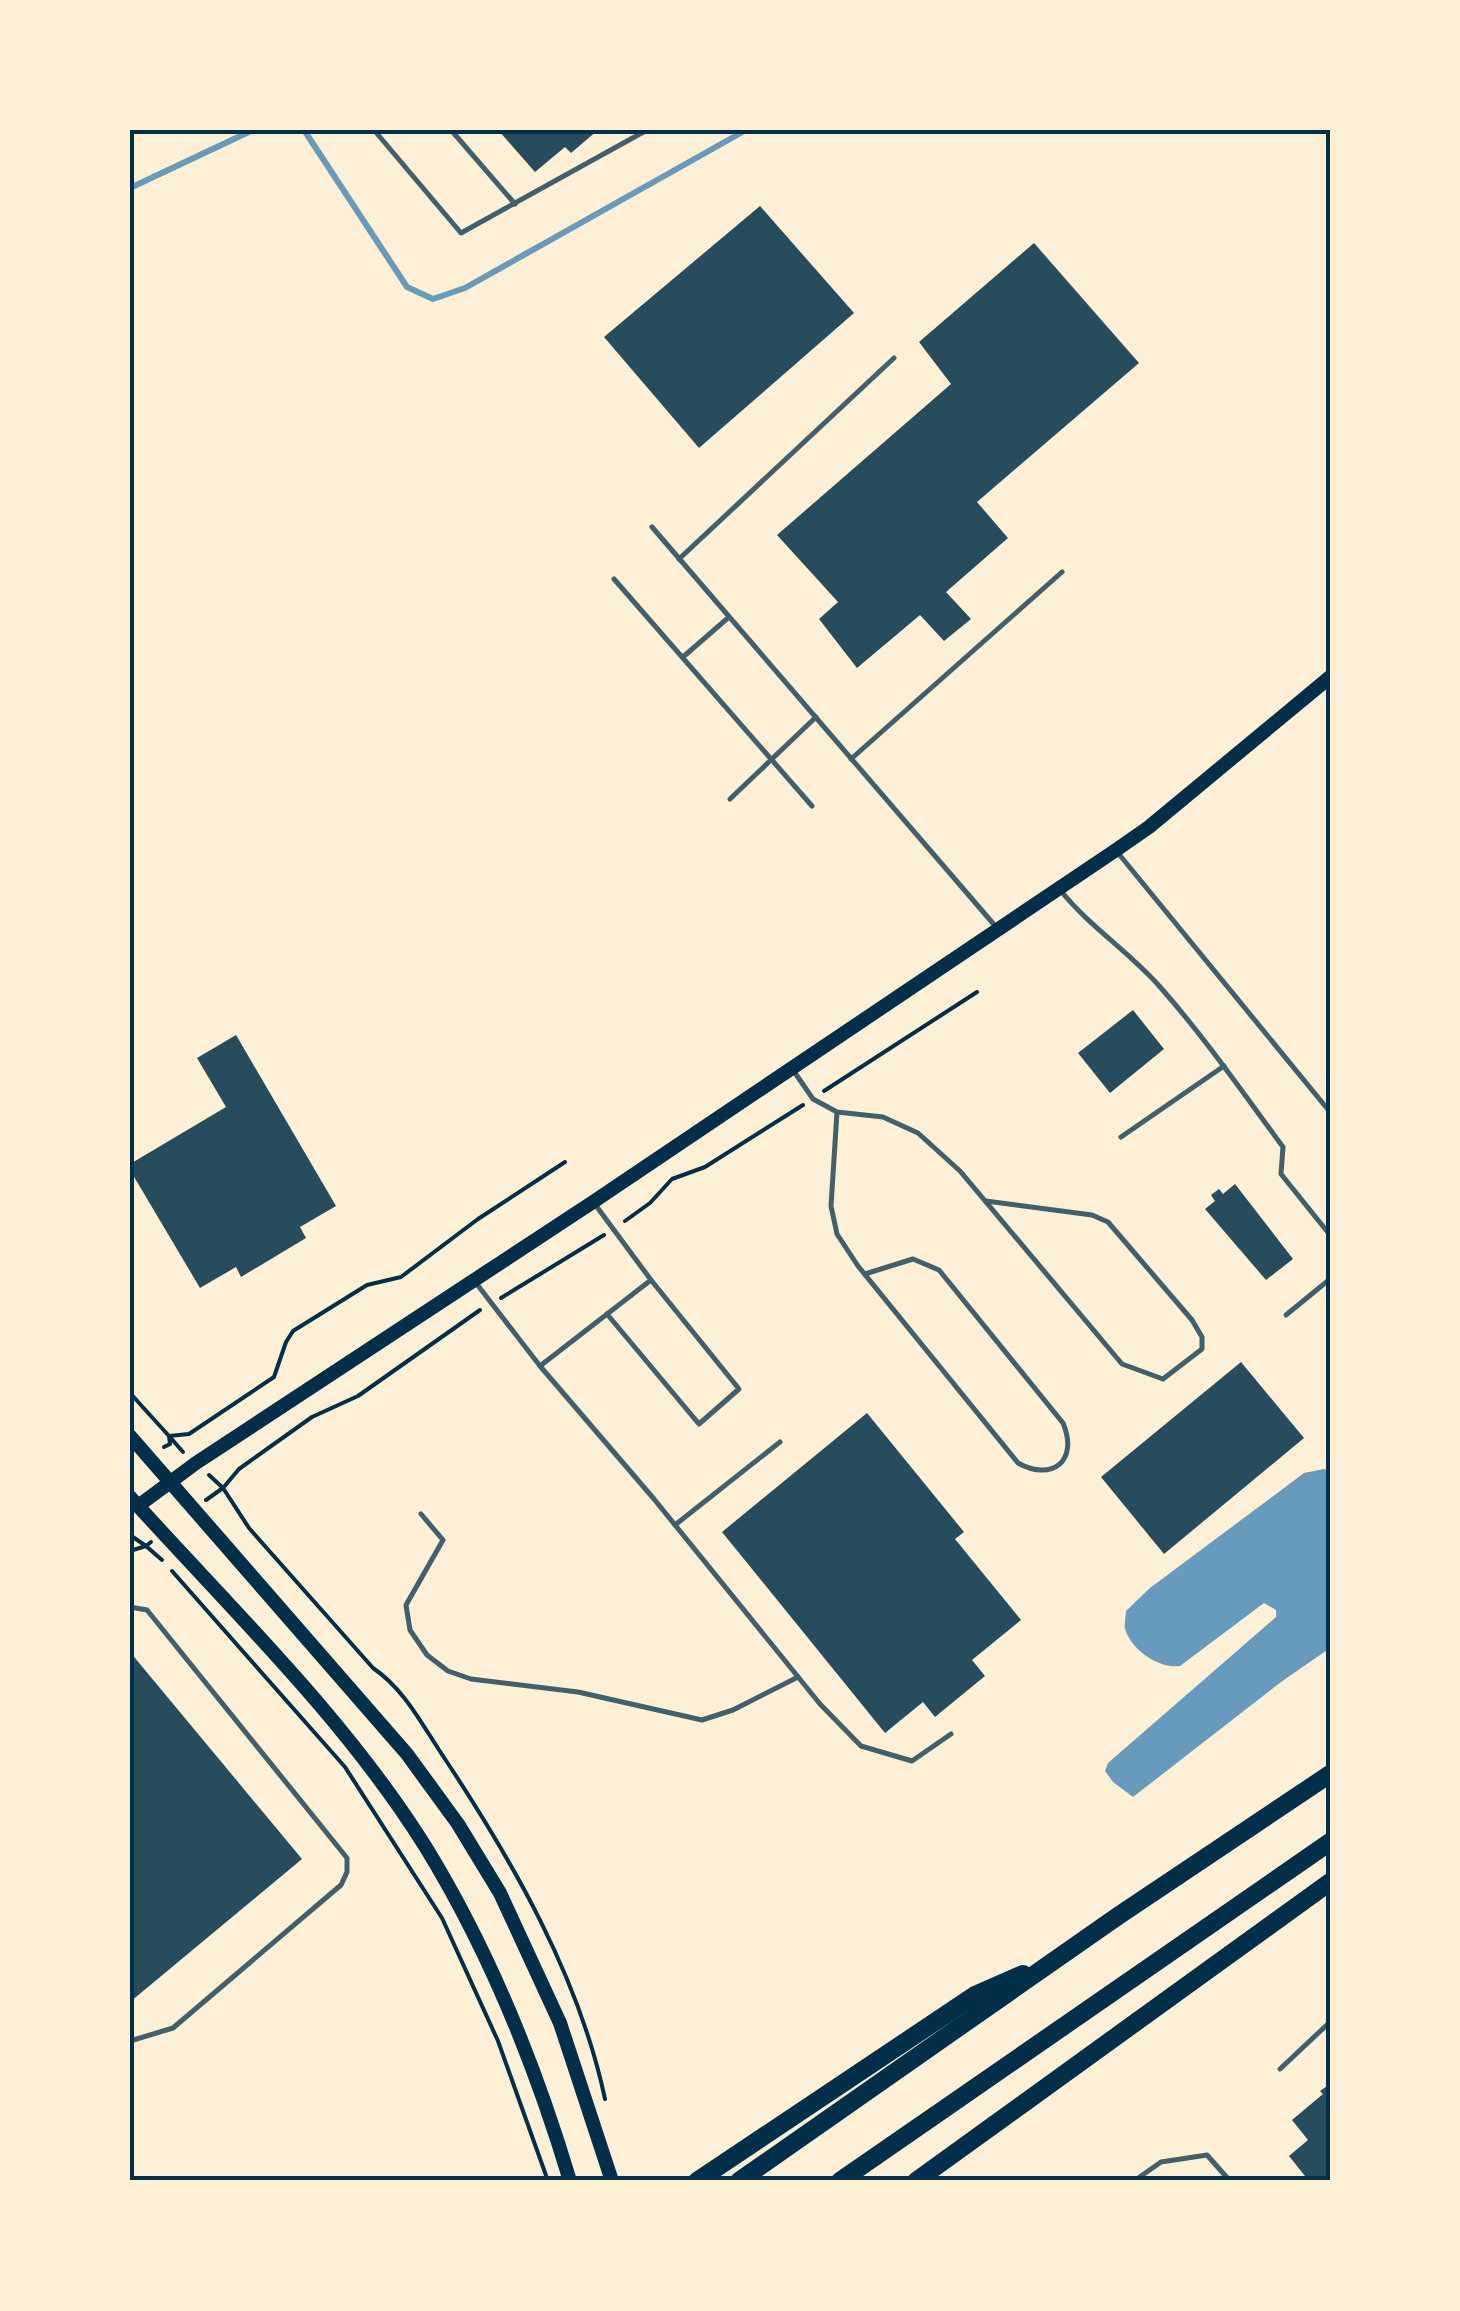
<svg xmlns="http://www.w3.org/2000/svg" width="1460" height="2311" font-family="'Alegreya Sans',sans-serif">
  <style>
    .water { fill: #669bbc }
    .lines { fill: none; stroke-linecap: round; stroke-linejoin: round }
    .stream { stroke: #669bbc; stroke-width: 6 }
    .building { fill: #264d5e }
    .path { stroke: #003049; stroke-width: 4 }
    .service { stroke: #3f606c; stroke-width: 5 }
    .secondary { stroke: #003049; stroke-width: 14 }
    .motorway { stroke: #003049; stroke-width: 18 }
    .neatline { fill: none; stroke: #003049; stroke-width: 4 }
  </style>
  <rect width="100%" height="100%" fill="#fdf0d5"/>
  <path class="water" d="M1324,1469L1330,1471V1648L1281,1682L1133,1797L1113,1782L1105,1771L1108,1763L1276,1617V1610L1264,1603L1180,1666C1160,1669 1132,1651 1125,1629C1124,1627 1126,1614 1126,1611L1150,1588L1304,1473Z"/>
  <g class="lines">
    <g class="stream">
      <polyline points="304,130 407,287 433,299 465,288 746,130"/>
      <polyline points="130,188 253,130"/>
    </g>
  </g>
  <g class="building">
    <polygon points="498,130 598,130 571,153 565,147 535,172"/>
    <polygon points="760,206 854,313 699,448 604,337"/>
    <polygon points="1034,243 1139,363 977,502 1008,538 946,592 971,619 944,641 920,615 857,668 819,619 838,602 777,535 951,384 919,342"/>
    <polygon points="1133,1010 1164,1049 1110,1093 1078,1053"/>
    <polygon points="236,1035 336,1206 300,1227 306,1238 241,1277 236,1267 200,1288 130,1170 130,1164 226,1107 197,1058"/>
    <polygon points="1235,1184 1293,1259 1266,1280 1205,1209 1215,1201 1211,1195 1219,1189 1223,1194"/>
    <polygon points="1241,1362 1304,1438 1164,1554 1101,1477"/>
    <polygon points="867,1413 964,1532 955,1539 1021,1620 972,1660 985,1676 935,1717 923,1702 885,1733 722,1532"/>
    <polygon points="130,1652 302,1859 130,2002"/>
    <polygon points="1330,2084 1330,2181 1309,2181 1289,2156 1308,2140 1292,2120 1323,2094 1320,2091"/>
  </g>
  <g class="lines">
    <g class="path">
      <polyline points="824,1091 977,992"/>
      <polyline points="625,1221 650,1203 672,1179 705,1167 803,1105"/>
      <polyline points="501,1298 604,1235"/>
      <polyline points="130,1393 169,1436 189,1434 274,1377 286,1342 293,1331 367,1285 401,1277 478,1219 565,1162"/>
      <polyline points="164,1447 170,1444 169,1436 183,1452"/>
      <path d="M209,1475L223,1488L249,1528L373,1668C405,1690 421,1723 443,1756C512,1860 579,1976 605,2099"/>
      <polyline points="206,1500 223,1488 239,1469 312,1417 358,1396 480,1310"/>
      <polyline points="130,1535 146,1546 151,1542"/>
      <polyline points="130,1551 146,1546 162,1560"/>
      <polyline points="172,1571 345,1767 442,1918 498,2041 548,2181"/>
    </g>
    <g class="service">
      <polyline points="374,130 461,233 647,130"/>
      <polyline points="451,130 515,204"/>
      <polyline points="652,527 997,928"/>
      <polyline points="679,559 894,358"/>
      <polyline points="614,579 812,806"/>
      <polyline points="683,657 729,617"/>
      <polyline points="851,759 1062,572"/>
      <polyline points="730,799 816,717"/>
      <polyline points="1118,853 1330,1112"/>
      <path d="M1061,891C1091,928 1131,953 1161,988C1205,1038 1244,1094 1283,1147L1281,1174L1330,1235"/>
      <polyline points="793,1070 813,1099 837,1112 883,1117 918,1133 960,1171 1122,1364 1163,1379 1202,1349 1202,1337 1192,1320 1108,1222 1092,1215 986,1201"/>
      <path d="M837,1112L831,1206L837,1234L858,1266L1018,1463C1052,1482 1079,1461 1063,1423L939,1270L913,1259L865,1274"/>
      <polyline points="1121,1137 1224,1066"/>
      <polyline points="476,1283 540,1366 654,1499 820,1704 861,1746 912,1761 951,1734"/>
      <polyline points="607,1314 699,1424 739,1389 651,1280"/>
      <polyline points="1286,1315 1330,1279"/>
      <polyline points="540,1366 651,1280 594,1203"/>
      <polyline points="421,1514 443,1540 406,1605 410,1630 427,1655 448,1671 471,1679 578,1692 702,1720 733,1710 798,1677"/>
      <polyline points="675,1525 780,1442"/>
      <polyline points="130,1607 147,1610 347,1858 347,1872 341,1885 173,2028 130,2041"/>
      <polyline points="1280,2069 1330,2022"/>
      <polyline points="1134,2181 1161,2162 1207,2155 1230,2181"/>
    </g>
    <g class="secondary">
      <polyline points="130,1436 407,1754 458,1824 500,1893 560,2023 612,2181"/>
      <path d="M130,1497C231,1609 344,1717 425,1846C489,1950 535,2064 570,2181"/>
      <polyline points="138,1506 196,1463 593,1202 1116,850 1149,827 1330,677"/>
    </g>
    <g class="motorway">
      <polyline points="697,2181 975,1995 1023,1974"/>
      <polyline points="739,2181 1118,1916 1330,1774"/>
      <polyline points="840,2181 1330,1842"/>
      <polyline points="916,2181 1330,1882"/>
    </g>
  </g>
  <rect width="1460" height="2311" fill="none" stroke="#fdf0d5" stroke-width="265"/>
  <rect x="132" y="132" width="1196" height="2046" class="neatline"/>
</svg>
